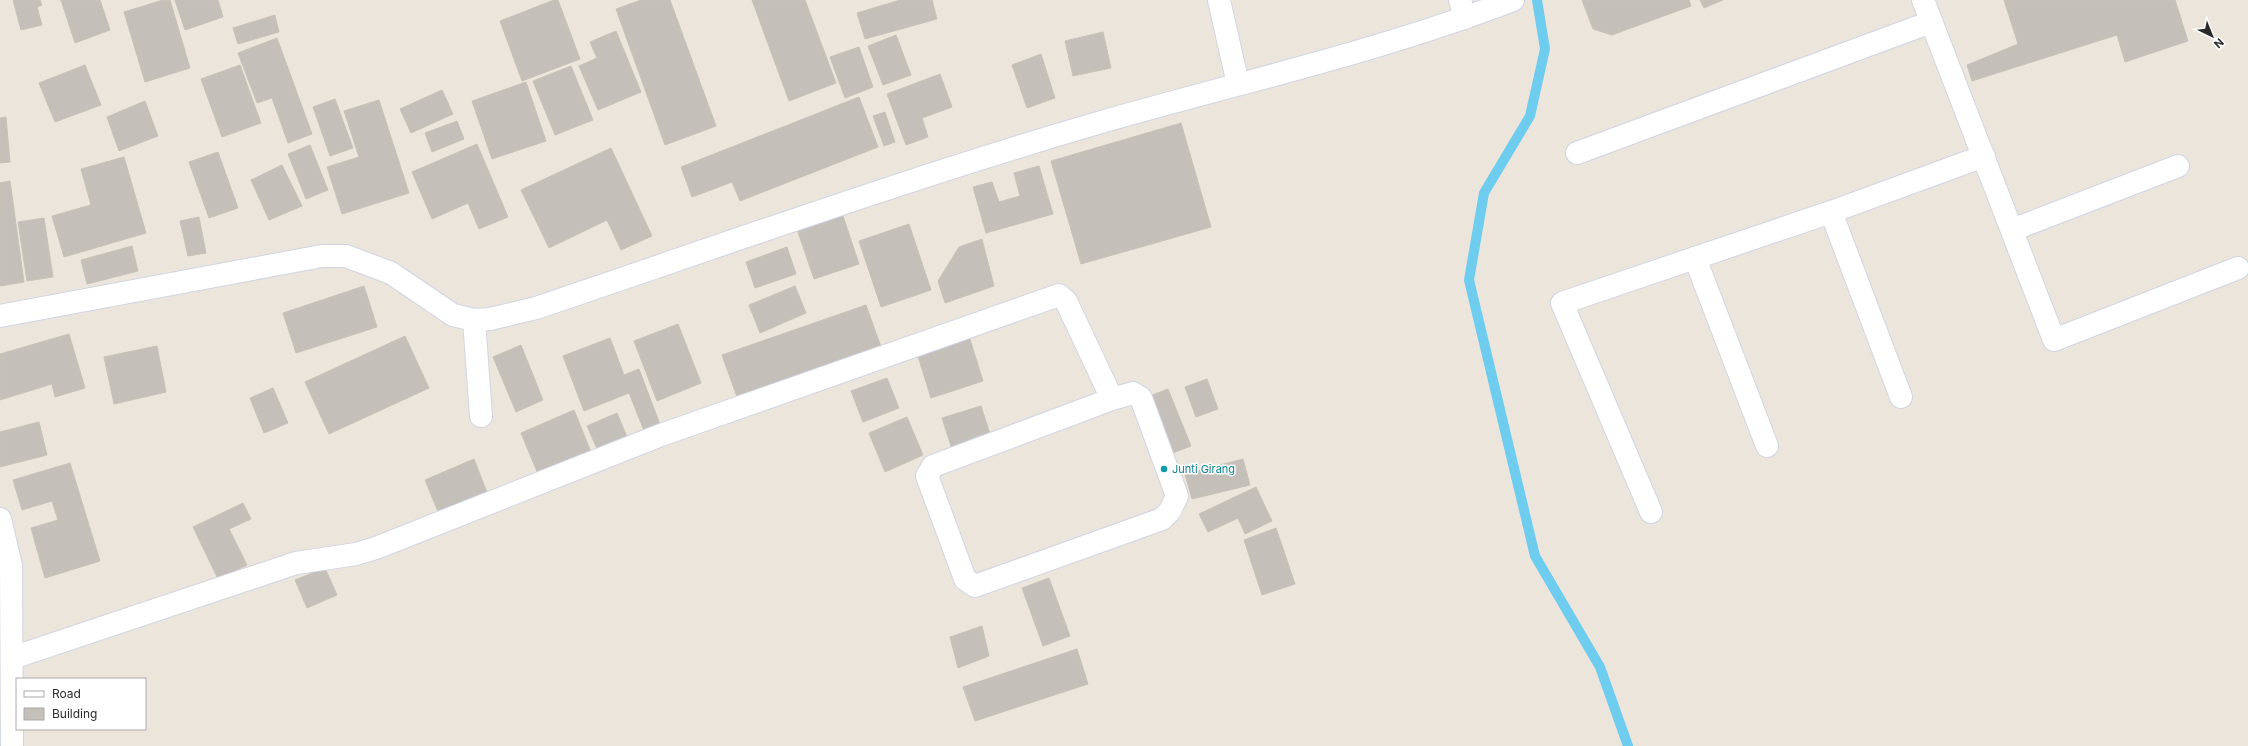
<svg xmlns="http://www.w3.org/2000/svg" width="2248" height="746" font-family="Inter,sans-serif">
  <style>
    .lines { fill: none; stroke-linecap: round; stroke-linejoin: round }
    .stream { stroke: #6eccef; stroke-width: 10 }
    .building { fill: #c4bfb8; stroke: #c8c1b6 }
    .minor-casing { stroke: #d1d5e3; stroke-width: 24 }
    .minor { stroke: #fff; stroke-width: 22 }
    .culture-dot { fill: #0f9aa8; stroke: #fff; stroke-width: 1.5 }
    .labels { text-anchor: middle; stroke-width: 3; stroke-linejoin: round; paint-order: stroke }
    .culture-label { font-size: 11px; fill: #0d838f; stroke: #fff; text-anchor: start }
  </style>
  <rect width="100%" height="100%" fill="#ece5dc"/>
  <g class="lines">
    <polyline class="stream" points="1537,0 1545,49 1530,116 1484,193 1469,280 1535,556 1600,667 1628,746"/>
  </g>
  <g class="building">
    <polygon points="13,0 40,0 42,5 37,7 42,25 21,30"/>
    <polygon points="61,0 100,0 110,30 75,43"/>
    <polygon points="163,0 170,0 190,68 145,82 124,12"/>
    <polygon points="175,0 218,0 223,17 185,30"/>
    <polygon points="554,0 558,0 580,59 522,81 500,21"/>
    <polygon points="641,0 670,0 716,126 665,145 616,9"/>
    <polygon points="752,0 805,0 836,83 789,101"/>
    <polygon points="900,0 932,0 937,19 865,39 857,13"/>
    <polygon points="1582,0 1689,0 1691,6 1612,35 1593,29"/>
    <polygon points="1700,0 1723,0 1704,8"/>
    <polygon points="2004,0 2175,0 2188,41 2125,62 2117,35 1972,81 1967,65 2018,44"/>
    <polygon points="275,15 279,32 238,44 233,28"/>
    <polygon points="616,31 641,92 598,110 579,66 597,58 590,42"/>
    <polygon points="1103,32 1111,68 1073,76 1065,41"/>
    <polygon points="896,35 911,75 883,85 868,46"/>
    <polygon points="277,38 312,134 288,143 272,98 257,103 238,53"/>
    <polygon points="859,47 873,87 845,98 830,57"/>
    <polygon points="1041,54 1055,98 1027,108 1012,65"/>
    <polygon points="85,65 101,105 55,122 39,83"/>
    <polygon points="240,65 261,123 222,137 201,79"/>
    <polygon points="571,66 593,120 555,135 533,81"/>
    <polygon points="940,74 952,107 922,118 928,137 906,145 887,94"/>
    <polygon points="526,82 546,141 492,159 472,101"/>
    <polygon points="442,90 453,114 411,133 400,109"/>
    <polygon points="859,97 878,147 740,201 732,182 692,197 681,167"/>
    <polygon points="335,99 353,148 330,156 313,107"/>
    <polygon points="379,100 409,193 342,214 327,167 359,157 344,111"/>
    <polygon points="145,101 158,136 119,151 107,117"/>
    <polygon points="885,112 895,142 884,146 873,116"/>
    <polygon points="6,117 10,162 0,163 0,118"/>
    <polygon points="457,121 464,139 432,152 425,133"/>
    <polygon points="1181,123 1211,227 1081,264 1051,161"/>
    <polygon points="477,144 508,217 479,229 468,203 432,219 412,172"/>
    <polygon points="310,145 328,190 306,199 288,154"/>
    <polygon points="611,148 652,236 621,250 607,220 549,248 521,190"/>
    <polygon points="218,152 238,208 209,218 189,162"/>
    <polygon points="124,157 146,233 64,257 52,216 91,205 81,169"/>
    <polygon points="282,165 302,206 269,220 251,180"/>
    <polygon points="1039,166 1053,214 986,233 973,187 992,182 999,202 1020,196 1014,173"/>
    <polygon points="10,181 24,282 0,286 0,183"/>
    <polygon points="842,213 859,264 814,279 797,229"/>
    <polygon points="199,217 206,253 188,256 180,221"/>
    <polygon points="44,218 53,277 27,281 18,222"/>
    <polygon points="909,224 931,290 881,307 859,241"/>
    <polygon points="982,239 994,286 945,303 938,281 959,247"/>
    <polygon points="132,246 138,271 87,284 81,260"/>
    <polygon points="787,247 796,274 755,288 746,262"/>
    <polygon points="364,286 377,327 296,353 283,313"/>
    <polygon points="795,286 806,313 760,333 749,305"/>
    <polygon points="866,305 881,347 737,397 722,355"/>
    <polygon points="678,324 701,383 657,401 634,341"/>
    <polygon points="968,333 983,381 931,398 916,350"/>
    <polygon points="69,334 85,388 55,397 52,384 0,400 0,354"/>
    <polygon points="405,336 429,388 329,434 305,382"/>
    <polygon points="610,338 624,375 639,369 661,427 645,433 629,393 584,411 563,356"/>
    <polygon points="521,345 543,400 516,412 493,357"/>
    <polygon points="157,346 166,392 114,404 104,357"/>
    <polygon points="887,378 899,408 863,422 851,391"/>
    <polygon points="1207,379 1218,409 1196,417 1185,387"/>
    <polygon points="273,388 288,423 264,433 250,398"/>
    <polygon points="1168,389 1191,446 1170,454 1147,397"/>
    <polygon points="981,406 992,440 953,452 942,418"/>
    <polygon points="574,410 591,452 538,474 521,433"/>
    <polygon points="617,413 628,439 598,451 587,426"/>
    <polygon points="907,417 923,455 885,472 869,433"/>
    <polygon points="39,422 47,455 0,467 0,432"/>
    <polygon points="474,459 488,495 439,514 425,480"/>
    <polygon points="1243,459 1250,485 1192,499 1185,474"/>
    <polygon points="70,463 100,561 45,578 31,528 58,520 52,501 22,510 13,480"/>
    <polygon points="1256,487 1272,521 1245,534 1238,518 1208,532 1199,514"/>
    <polygon points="243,503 251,519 229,529 247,565 218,579 193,527"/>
    <polygon points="1276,528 1295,584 1262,595 1244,540"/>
    <polygon points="325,568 337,595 307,608 295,580"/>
    <polygon points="1049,578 1070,636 1043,646 1022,588"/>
    <polygon points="982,626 989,656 958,668 950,637"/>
    <polygon points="1077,649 1088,684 975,721 963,687"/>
  </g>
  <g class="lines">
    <g class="minor-casing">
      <g id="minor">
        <polyline points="1219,0 1238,84"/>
        <polyline points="1460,0 1465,18"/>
        <polyline points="1923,0 2054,340 2238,268"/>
        <polyline points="1577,153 1931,22"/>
        <polyline points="1831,212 1901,397"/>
        <polyline points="2012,230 2178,166"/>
        <polyline points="1695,258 1767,446"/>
        <path d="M0,316L322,256H346L391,273L453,315L474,320L490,319L536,308C723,245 909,178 1098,123C1237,83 1378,52 1513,0"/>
        <polyline points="474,320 481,416"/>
        <polyline points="1651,512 1562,303 1831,212 1984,156"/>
        <polyline points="0,519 11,565 12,746"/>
        <polyline points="12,658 296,563 356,554 376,548 661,435 1059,295 1066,301 1112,399 1133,393 1141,398 1177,496 1170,511 1162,519 975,586 965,579 927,476 933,466 1112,399"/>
      </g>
    </g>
    <use href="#minor" class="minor"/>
  </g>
  <circle class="culture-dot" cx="1164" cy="469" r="4"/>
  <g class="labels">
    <g class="culture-label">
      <text x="1172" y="473">Junti Girang</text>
    </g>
  </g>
  <rect x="16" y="678" width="130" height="52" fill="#ffffff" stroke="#aaaaaa"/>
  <rect x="24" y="691" width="20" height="6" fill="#ffffff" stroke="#aaaaaa"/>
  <text x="52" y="698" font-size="12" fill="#2a2a2a">Road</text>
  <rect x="24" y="708" width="20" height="12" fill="#c4bfb8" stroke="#aaaaaa"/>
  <text x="52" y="718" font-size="12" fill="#2a2a2a">Building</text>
  <g transform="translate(2212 36) rotate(137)" stroke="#ffffff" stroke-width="3" paint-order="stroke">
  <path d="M0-3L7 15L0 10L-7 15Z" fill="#2a2a2a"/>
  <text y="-6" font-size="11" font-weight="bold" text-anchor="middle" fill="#2a2a2a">N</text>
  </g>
</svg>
